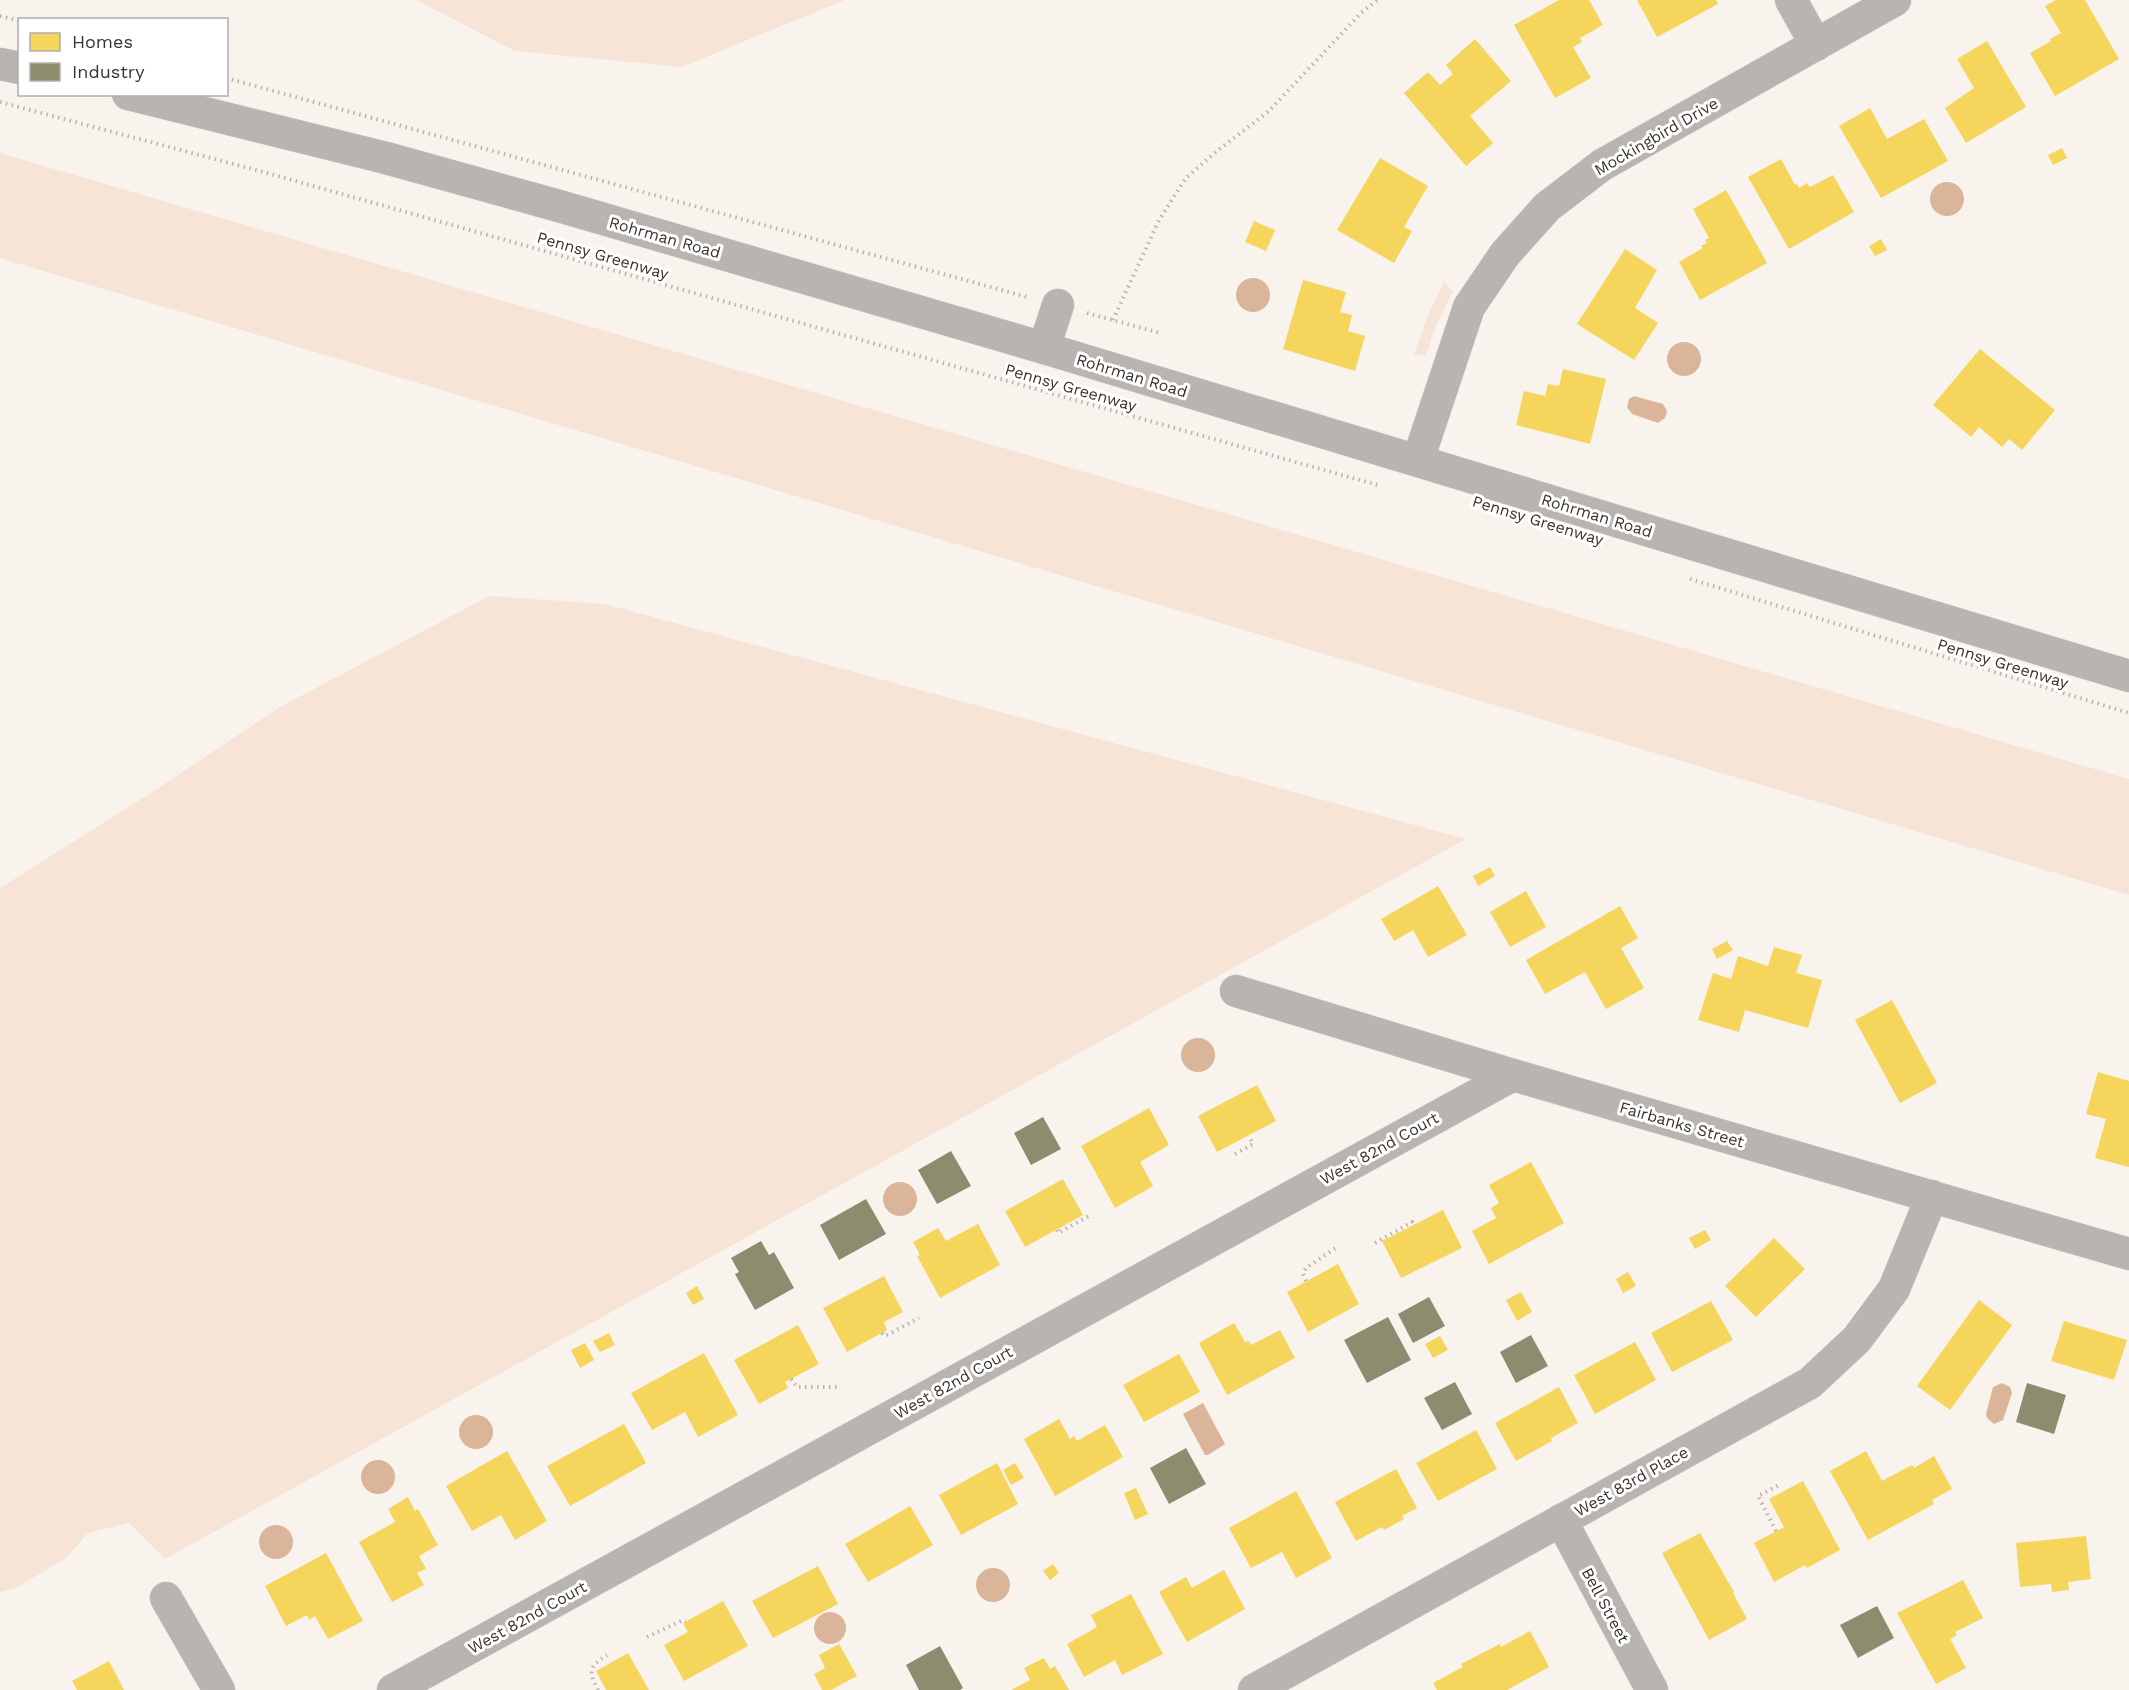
<svg xmlns="http://www.w3.org/2000/svg" width="2129" height="1690" font-family="'Work Sans',sans-serif">
  <style>
    .green { fill: #f8e4d6 }
    .water { fill: #dbb59a }
    .homes { fill: #f6d55c }
    .industry { fill: #8c8c6e }
    .lines { fill: none; stroke-linecap: round; stroke-linejoin: round }
    .minor-casing { stroke: #d6d0cc; stroke-width: 33 }
    .path { stroke: #b8b3b0; stroke-width: 4; stroke-dasharray: 1.5 4.5; stroke-linecap: butt }
    .minor { stroke: #b8b4b2; stroke-width: 32 }
    .labels { text-anchor: middle; stroke-width: 6; stroke-linejoin: round; paint-order: stroke }
    .street-label { font-size: 16px; fill: #3d322b; stroke: #fff }
  </style>
  <rect width="100%" height="100%" fill="#f9f3ee"/>
  <g class="green">
    <polygon points="416,0 845,0 682,67 515,51"/>
    <polygon points="0,153 2129,779 2129,895 0,258"/>
    <polygon points="1444,282 1453,291 1433,333 1426,356 1414,354 1428,315"/>
    <polygon points="489,596 605,604 1466,839 165,1559 129,1523 88,1533 66,1558 16,1588 0,1592 0,888 160,787 280,707"/>
  </g>
  <g class="water">
    <circle cx="1947" cy="199" r="17"/>
    <circle cx="1253" cy="295" r="17"/>
    <circle cx="1684" cy="359" r="17"/>
    <polygon points="1634,396 1663,404 1667,411 1665,418 1658,423 1632,414 1627,407 1629,399"/>
    <circle cx="1198" cy="1055" r="17"/>
    <circle cx="900" cy="1199" r="17"/>
    <polygon points="2002,1383 2010,1387 2012,1393 2003,1420 1994,1424 1987,1418 1986,1414 1993,1387"/>
    <polygon points="1203,1403 1225,1444 1208,1455 1205,1455 1183,1414"/>
    <circle cx="476" cy="1432" r="17"/>
    <circle cx="378" cy="1477" r="17"/>
    <circle cx="276" cy="1542" r="17"/>
    <circle cx="993" cy="1585" r="17"/>
    <circle cx="830" cy="1628" r="16"/>
  </g>
  <g class="homes">
    <polygon points="1559,0 1589,0 1603,25 1580,38 1582,42 1573,47 1591,78 1555,98 1514,25"/>
    <polygon points="1637,0 1716,0 1718,4 1657,37"/>
    <polygon points="2056,0 2085,0 2119,59 2055,96 2030,53 2051,41 2050,39 2061,33 2045,6"/>
    <polygon points="1475,39 1511,81 1470,116 1493,143 1466,166 1404,93 1428,72 1440,85 1453,74 1446,65"/>
    <polygon points="1987,41 2026,107 1966,143 1945,108 1974,88 1957,59"/>
    <polygon points="1870,108 1887,139 1924,119 1948,161 1881,198 1839,126"/>
    <polygon points="2062,148 2067,158 2053,165 2048,155"/>
    <polygon points="1380,158 1428,186 1404,227 1412,231 1394,263 1337,230"/>
    <polygon points="1781,159 1795,185 1797,184 1799,188 1807,183 1810,187 1833,175 1854,212 1789,249 1748,177"/>
    <polygon points="1726,190 1767,263 1700,300 1679,262 1703,248 1701,246 1707,243 1705,240 1709,238 1693,209"/>
    <polygon points="1254,221 1275,230 1266,251 1245,242"/>
    <polygon points="1881,239 1887,250 1875,256 1869,246"/>
    <polygon points="1625,249 1657,270 1635,308 1658,323 1634,360 1577,324"/>
    <polygon points="1303,280 1346,292 1340,312 1352,315 1348,331 1365,336 1355,371 1283,349"/>
    <polygon points="1980,349 2055,410 2022,450 2009,439 2002,447 1979,427 1971,437 1933,405"/>
    <polygon points="1563,369 1606,379 1590,444 1516,425 1524,391 1545,396 1548,384 1559,386"/>
    <polygon points="1490,867 1495,876 1478,886 1473,876"/>
    <polygon points="1438,886 1467,935 1428,957 1413,930 1394,941 1381,919"/>
    <polygon points="1526,891 1546,927 1510,947 1490,912"/>
    <polygon points="1620,906 1638,938 1621,948 1644,988 1606,1009 1585,972 1545,994 1526,960"/>
    <polygon points="1727,941 1733,950 1717,959 1712,949"/>
    <polygon points="1774,947 1802,955 1796,973 1822,980 1808,1028 1745,1010 1739,1032 1698,1020 1713,973 1731,979 1738,956 1768,966"/>
    <polygon points="1892,1000 1937,1083 1900,1103 1855,1020"/>
    <polygon points="2098,1072 2129,1081 2129,1167 2095,1158 2106,1119 2086,1114"/>
    <polygon points="1257,1085 1276,1121 1217,1152 1198,1116"/>
    <polygon points="1149,1108 1169,1145 1140,1162 1153,1186 1115,1208 1081,1146"/>
    <polygon points="1531,1162 1564,1223 1489,1264 1472,1231 1496,1218 1491,1208 1499,1203 1489,1185"/>
    <polygon points="1063,1179 1083,1215 1025,1247 1005,1211"/>
    <polygon points="1443,1210 1462,1248 1401,1278 1382,1241"/>
    <polygon points="978,1224 1000,1265 940,1298 917,1256 920,1255 913,1242 938,1228 946,1241"/>
    <polygon points="1705,1230 1711,1240 1695,1249 1689,1238"/>
    <polygon points="1774,1238 1805,1269 1756,1317 1725,1286"/>
    <polygon points="1338,1264 1359,1304 1308,1332 1287,1292"/>
    <polygon points="1628,1272 1636,1286 1623,1293 1616,1279"/>
    <polygon points="884,1276 903,1312 884,1322 887,1330 847,1352 823,1308"/>
    <polygon points="697,1286 704,1299 693,1305 686,1293"/>
    <polygon points="1521,1292 1532,1312 1517,1321 1506,1300"/>
    <polygon points="1979,1300 2012,1325 1950,1410 1917,1386"/>
    <polygon points="1711,1301 1733,1340 1672,1372 1651,1333"/>
    <polygon points="2064,1321 2127,1340 2114,1380 2051,1361"/>
    <polygon points="1234,1323 1245,1342 1249,1341 1251,1345 1280,1330 1295,1358 1227,1395 1199,1343"/>
    <polygon points="798,1325 819,1364 785,1382 788,1388 759,1404 734,1360"/>
    <polygon points="609,1333 615,1345 600,1352 593,1341"/>
    <polygon points="1440,1336 1448,1350 1433,1358 1425,1344"/>
    <polygon points="1635,1342 1656,1380 1595,1414 1574,1375"/>
    <polygon points="585,1343 594,1360 580,1368 571,1350"/>
    <polygon points="704,1353 738,1415 698,1437 685,1412 652,1430 631,1393"/>
    <polygon points="1179,1354 1200,1392 1144,1422 1123,1385"/>
    <polygon points="1559,1387 1578,1423 1551,1438 1552,1441 1516,1461 1495,1423"/>
    <polygon points="1059,1419 1070,1439 1074,1436 1077,1441 1105,1425 1123,1457 1055,1496 1024,1439"/>
    <polygon points="624,1424 646,1463 570,1506 547,1466"/>
    <polygon points="1476,1430 1497,1469 1438,1501 1416,1463"/>
    <polygon points="507,1451 547,1521 515,1540 501,1515 472,1531 446,1486"/>
    <polygon points="1866,1451 1882,1481 1912,1465 1914,1468 1934,1456 1952,1489 1932,1500 1934,1504 1868,1540 1830,1471"/>
    <polygon points="997,1463 1018,1504 961,1535 939,1495"/>
    <polygon points="1015,1463 1024,1478 1011,1485 1003,1470"/>
    <polygon points="1396,1469 1417,1508 1402,1516 1404,1519 1384,1530 1382,1527 1356,1541 1335,1502"/>
    <polygon points="1803,1481 1840,1550 1807,1568 1805,1565 1774,1582 1754,1543 1784,1527 1769,1499"/>
    <polygon points="1136,1488 1148,1514 1135,1520 1124,1493"/>
    <polygon points="1296,1491 1332,1558 1296,1578 1282,1552 1251,1568 1229,1528"/>
    <polygon points="408,1497 415,1511 418,1509 438,1545 419,1556 426,1569 417,1573 424,1585 392,1602 359,1542 395,1522 388,1509"/>
    <polygon points="910,1506 933,1545 868,1582 845,1544"/>
    <polygon points="1700,1533 1734,1592 1733,1593 1747,1619 1709,1640 1662,1553"/>
    <polygon points="2086,1536 2091,1579 2068,1582 2069,1590 2052,1592 2051,1584 2020,1587 2016,1543"/>
    <polygon points="326,1553 363,1621 328,1639 315,1616 309,1620 307,1615 286,1626 265,1586"/>
    <polygon points="1053,1564 1059,1573 1050,1580 1043,1571"/>
    <polygon points="818,1566 838,1604 773,1638 752,1601"/>
    <polygon points="1224,1570 1245,1609 1187,1642 1159,1592 1186,1577 1192,1588"/>
    <polygon points="1963,1580 1983,1618 1955,1632 1957,1635 1950,1639 1966,1668 1936,1684 1897,1613"/>
    <polygon points="1131,1594 1163,1654 1122,1675 1115,1660 1084,1677 1067,1644 1097,1627 1091,1615"/>
    <polygon points="723,1601 748,1646 684,1681 664,1645 688,1632 683,1623"/>
    <polygon points="1530,1631 1549,1667 1507,1690 1437,1690 1433,1683 1463,1667 1461,1664 1500,1644 1501,1647"/>
    <polygon points="839,1644 857,1676 831,1690 822,1690 814,1674 825,1668 819,1655"/>
    <polygon points="628,1653 649,1690 606,1690 596,1671"/>
    <polygon points="1044,1658 1050,1669 1055,1666 1069,1690 1011,1690 1030,1680 1024,1668"/>
    <polygon points="109,1661 124,1690 77,1690 72,1681"/>
  </g>
  <g class="industry">
    <polygon points="1043,1117 1061,1149 1031,1165 1014,1133"/>
    <polygon points="951,1151 971,1186 937,1204 918,1170"/>
    <polygon points="866,1199 886,1234 839,1260 820,1225"/>
    <polygon points="761,1241 769,1255 774,1252 794,1288 755,1310 735,1274 739,1272 731,1258"/>
    <polygon points="1429,1297 1445,1326 1413,1343 1398,1314"/>
    <polygon points="1388,1317 1411,1360 1367,1383 1344,1340"/>
    <polygon points="1531,1335 1548,1366 1516,1383 1500,1352"/>
    <polygon points="1455,1382 1472,1414 1442,1430 1424,1398"/>
    <polygon points="2027,1383 2066,1395 2054,1434 2016,1422"/>
    <polygon points="1186,1448 1206,1484 1169,1504 1150,1468"/>
    <polygon points="1877,1606 1894,1638 1858,1658 1840,1625"/>
    <polygon points="940,1646 963,1688 960,1690 919,1690 906,1665"/>
  </g>
  <g class="lines">
    <g class="minor-casing">
      <g id="minor">
        <polyline points="1791,0 1816,45"/>
        <polyline points="0,64 20,68"/>
        <polyline points="128,94 386,158 559,206 1044,348 2129,676"/>
        <polyline points="1044,348 1058,305"/>
        <polyline points="1418,460 1469,307 1505,254 1547,207 1602,165 1895,0"/>
        <polyline points="1236,991 1513,1075 2129,1254"/>
        <polyline points="1561,1520 1652,1690"/>
        <polyline points="166,1598 219,1690"/>
        <polyline points="393,1690 1513,1075"/>
        <polyline points="1254,1690 1810,1383 1857,1339 1894,1289 1932,1196"/>
      </g>
    </g>
    <g class="path">
      <polyline points="0,16 20,21"/>
      <polyline points="226,78 1027,297"/>
      <polyline points="0,102 267,173 1381,486"/>
      <polyline points="1087,313 1160,333"/>
      <polyline points="1113,320 1159,220 1186,178 1217,151 1269,111 1360,14 1377,0"/>
      <polyline points="1690,579 2129,713"/>
      <polyline points="1235,1154 1253,1144 1249,1136"/>
      <polyline points="1057,1230 1058,1233 1091,1215"/>
      <polyline points="1375,1243 1412,1222 1413,1225"/>
      <polyline points="1306,1281 1303,1274 1306,1268 1337,1247"/>
      <polyline points="882,1333 885,1336 919,1318"/>
      <polyline points="791,1379 797,1387 837,1387"/>
      <polyline points="1776,1531 1758,1496 1781,1484"/>
      <polyline points="647,1637 681,1621 686,1621"/>
      <path d="M598,1690C588,1670 589,1667 607,1655"/>
    </g>
    <use href="#minor" class="minor"/>
  </g>
  <g class="labels">
    <g class="street-label">
      <text transform="translate(1656 136) rotate(-30)" y="6">Mockingbird Drive</text>
      <text transform="translate(665 237) rotate(16)" y="6">Rohrman Road</text>
      <text transform="translate(603 255) rotate(16)" y="6">Pennsy Greenway</text>
      <text transform="translate(1132 375) rotate(17)" y="6">Rohrman Road</text>
      <text transform="translate(1071 387) rotate(16)" y="6">Pennsy Greenway</text>
      <text transform="translate(1597 515) rotate(17)" y="6">Rohrman Road</text>
      <text transform="translate(1538 520) rotate(17)" y="6">Pennsy Greenway</text>
      <text transform="translate(2003 663) rotate(17)" y="6">Pennsy Greenway</text>
      <text transform="translate(1682 1124) rotate(16)" y="6">Fairbanks Street</text>
      <text transform="translate(1379 1148) rotate(-29)" y="6">West 82nd Court</text>
      <text transform="translate(953 1382) rotate(-29)" y="6">West 82nd Court</text>
      <text transform="translate(1631 1481) rotate(-29)" y="6">West 83rd Place</text>
      <text transform="translate(1606 1605) rotate(62)" y="6">Bell Street</text>
      <text transform="translate(527 1617) rotate(-29)" y="6">West 82nd Court</text>
    </g>
  </g>
  <rect x="18" y="18" width="210" height="78" fill="#ffffff" stroke="#b1adaa" stroke-width="1.5"/>
  <rect x="30" y="33" width="30" height="18" fill="#f6d55c" stroke="#b1adaa" stroke-width="1.5"/>
  <text x="72" y="48" font-size="18" fill="#3d322b">Homes</text>
  <rect x="30" y="63" width="30" height="18" fill="#8c8c6e" stroke="#b1adaa" stroke-width="1.5"/>
  <text x="72" y="78" font-size="18" fill="#3d322b">Industry</text>
</svg>
